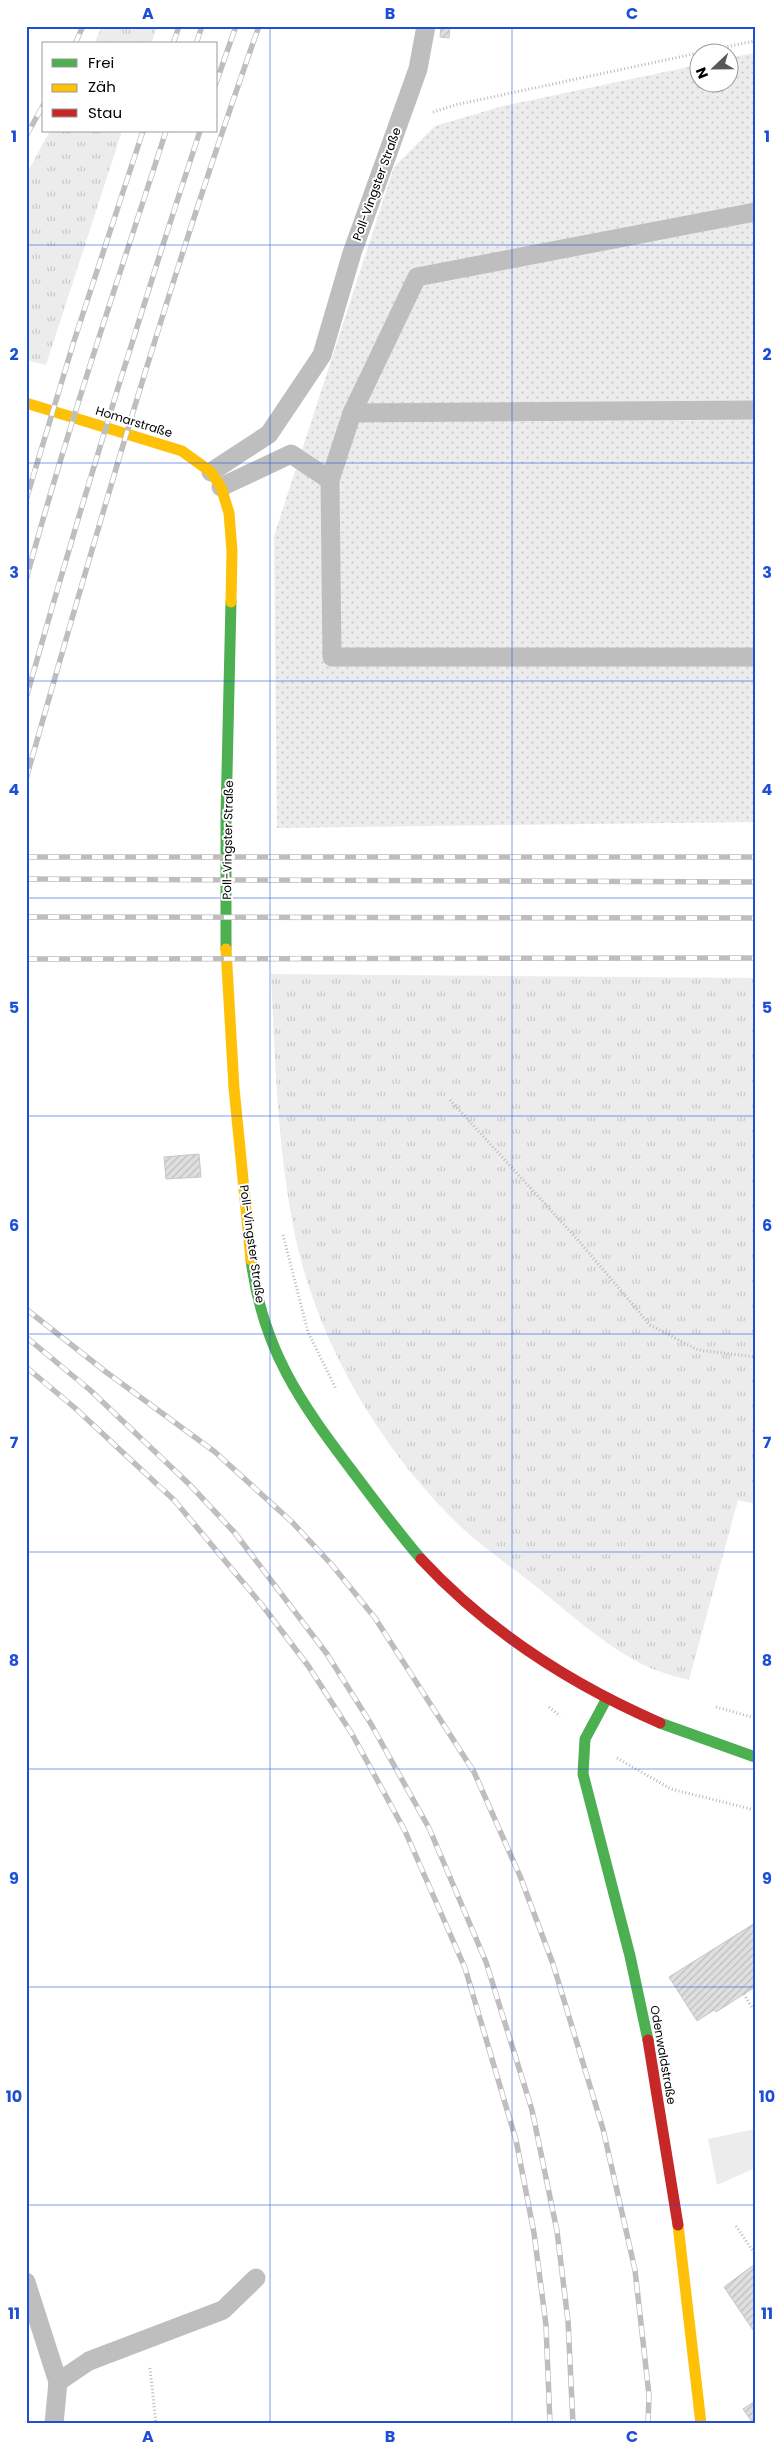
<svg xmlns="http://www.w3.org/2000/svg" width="781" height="2450" font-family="Poppins,sans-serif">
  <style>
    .grass { fill: url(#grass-tufts) }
    .park { fill: #ececec }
    .garden { fill: url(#garden-dots) }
    .building { fill: url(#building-hatch); stroke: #c7c7c7 }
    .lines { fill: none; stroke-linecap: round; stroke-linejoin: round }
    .path { stroke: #b9b9b9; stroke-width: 3; stroke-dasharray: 1 2.5; stroke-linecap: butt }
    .lane { stroke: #bebebe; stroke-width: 19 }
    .fast { stroke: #4caf50; stroke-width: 11 }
    .slow { stroke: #ffc107; stroke-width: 11 }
    .jam { stroke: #c62828; stroke-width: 11 }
    .rail-casing { stroke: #bebebe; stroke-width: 5.5 }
    .rail { stroke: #fff; stroke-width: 4; stroke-dasharray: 11; stroke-linecap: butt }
    .grid { fill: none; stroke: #1d4ed8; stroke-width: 1; stroke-opacity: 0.55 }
    .labels { text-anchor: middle; stroke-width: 4; stroke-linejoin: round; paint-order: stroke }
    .street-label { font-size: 12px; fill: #000; stroke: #fff }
    .neatline { fill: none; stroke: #1d4ed8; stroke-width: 2 }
    .grid-label { font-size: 16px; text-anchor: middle; font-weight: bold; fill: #1d4ed8 }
  </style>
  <defs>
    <pattern id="grass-tufts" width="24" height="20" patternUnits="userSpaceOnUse" patternTransform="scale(1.25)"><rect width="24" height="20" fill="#ececec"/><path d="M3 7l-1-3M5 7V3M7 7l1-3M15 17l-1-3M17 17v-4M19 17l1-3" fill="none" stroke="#c9c9c9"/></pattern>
    <pattern id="garden-dots" width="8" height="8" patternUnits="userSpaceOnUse" patternTransform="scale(1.25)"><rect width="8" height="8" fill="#ececec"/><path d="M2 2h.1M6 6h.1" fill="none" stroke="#c9c9c9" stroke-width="1.8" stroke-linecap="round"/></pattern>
    <pattern id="building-hatch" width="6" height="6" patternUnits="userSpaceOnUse" patternTransform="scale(1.25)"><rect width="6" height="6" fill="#dfdfdf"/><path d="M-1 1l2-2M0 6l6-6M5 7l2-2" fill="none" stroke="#bebebe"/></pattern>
  </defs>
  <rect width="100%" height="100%" fill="#fff"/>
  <g class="grass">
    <polygon points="102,26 157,26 151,44 94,44"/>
    <polygon points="50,131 122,131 46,365 26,360 26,175"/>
    <path d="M271,974L755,978V1504L738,1500L689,1680C678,1677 666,1674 655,1670C612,1653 566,1610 529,1581C506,1563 481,1546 460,1526C378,1447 314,1337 293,1225C277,1142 275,1058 271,974Z"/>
  </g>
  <polygon class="park" points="755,2129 755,2168 717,2185 708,2139"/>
  <polygon class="garden" points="755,53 755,822 277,828 274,536 394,167 435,126 503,106 698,65 698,82 728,82 729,58"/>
  <g class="building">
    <polygon points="441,26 450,26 449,38 440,37"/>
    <polygon points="199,1154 201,1177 166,1179 164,1157"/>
    <polygon points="755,1923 755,1987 716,2012 714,2010 697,2021 669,1977"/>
    <polygon points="755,2264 755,2329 753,2330 724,2287"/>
    <polygon points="755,2401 755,2420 752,2422 743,2409"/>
  </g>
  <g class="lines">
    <g class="path">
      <polyline points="700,52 755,41"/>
      <polyline points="433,112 455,105 698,53"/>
      <polyline points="450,1100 578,1240 650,1325 698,1350 755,1357"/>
      <polyline points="283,1235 308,1332 336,1389"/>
      <polyline points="549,1707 560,1716"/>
      <polyline points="716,1707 755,1718"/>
      <polyline points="617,1758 671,1789 755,1810"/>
      <polyline points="744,1994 752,2008 755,2006"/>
      <polyline points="736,2226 755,2254"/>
      <polyline points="150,2368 156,2424"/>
    </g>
    <g class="lane">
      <polyline points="755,212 417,277 352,413 330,480 332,657 755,657"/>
      <polyline points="352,413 755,410"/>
      <polyline points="211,472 269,434 322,355 352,253 418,69 426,26"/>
      <polyline points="221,487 291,454 330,480"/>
      <polyline points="26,2282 58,2382 54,2424"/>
      <polyline points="58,2382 89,2361 223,2310 256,2278"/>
    </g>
    <g class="fast">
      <polyline points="226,949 226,816 231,602"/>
      <path d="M251,1260C263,1350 300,1402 353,1472C375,1501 397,1531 421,1559"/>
      <polyline points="606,1700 585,1739 583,1774 630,1956 648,2040"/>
      <polyline points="660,1723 755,1757"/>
    </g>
    <g class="slow">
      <polyline points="26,403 182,451 211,472 221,487 229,513 232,551 231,602"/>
      <polyline points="226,949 234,1088 251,1260"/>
      <polyline points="678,2225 701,2424"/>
    </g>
    <g class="jam">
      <path d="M421,1559C488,1631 570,1684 660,1723"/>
      <polyline points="648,2040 678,2225"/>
    </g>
    <g class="rail-casing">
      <g id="rail">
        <polyline points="75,44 83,26"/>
        <polyline points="173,44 179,26"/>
        <polyline points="196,44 202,26"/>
        <polyline points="216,83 236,26"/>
        <polyline points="26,136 44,104"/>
        <polyline points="26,500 74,341 143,131"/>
        <path d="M26,580C67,429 118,280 166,131"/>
        <path d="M26,698C80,508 138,319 200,131"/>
        <path d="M26,779C98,526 171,274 259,26"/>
        <polyline points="26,857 755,857"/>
        <polyline points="26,879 755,882"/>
        <polyline points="26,917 755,918"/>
        <polyline points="26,959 755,958"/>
        <polyline points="26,1309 106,1372 215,1452 292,1522 332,1565 375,1618 474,1772 520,1876 553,1964 603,2129 635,2270 649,2395 648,2424"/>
        <polyline points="26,1337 90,1390 189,1484 235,1533 327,1654 371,1724 429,1828 486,1962 532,2110 557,2231 568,2321 573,2424"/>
        <polyline points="26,1367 75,1408 174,1500 262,1605 309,1667 352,1734 405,1831 465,1968 516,2140 534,2233 546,2325 550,2424"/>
      </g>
    </g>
    <use href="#rail" class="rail"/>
  </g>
  <path class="grid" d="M270,26V2424M512,26V2424M26,245H755M26,463H755M26,681H755M26,898H755M26,1116H755M26,1334H755M26,1552H755M26,1769H755M26,1987H755M26,2205H755"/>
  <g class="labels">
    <g class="street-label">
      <text transform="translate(377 184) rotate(-70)" y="4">Poll-Vingster Straße</text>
      <text transform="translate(134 422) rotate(17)" y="4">Homarstraße</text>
      <text transform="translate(228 840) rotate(-89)" y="4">Poll-Vingster Straße</text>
      <text transform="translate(252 1244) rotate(82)" y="4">Poll-Vingster Straße</text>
      <text transform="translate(663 2055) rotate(80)" y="4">Odenwaldstraße</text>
    </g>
  </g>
  <rect width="781" height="2450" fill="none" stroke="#ffffff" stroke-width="55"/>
  <rect x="42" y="42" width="175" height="90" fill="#ffffff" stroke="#999999"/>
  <rect x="52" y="59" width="25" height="8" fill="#4caf50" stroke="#999999"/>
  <text x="88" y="68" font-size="15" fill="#000000">Frei</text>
  <rect x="52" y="84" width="25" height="8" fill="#ffc107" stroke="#999999"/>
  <text x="88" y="92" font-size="15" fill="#000000">Zäh</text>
  <rect x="52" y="109" width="25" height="8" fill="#c62828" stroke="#999999"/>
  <text x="88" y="118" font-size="15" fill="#000000">Stau</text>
  <g transform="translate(714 68) rotate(248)"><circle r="24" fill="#ffffff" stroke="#999999"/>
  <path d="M0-4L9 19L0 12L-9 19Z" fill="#595959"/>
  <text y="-8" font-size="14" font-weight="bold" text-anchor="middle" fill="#000000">N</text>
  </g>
  <rect x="28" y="28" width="726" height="2394" class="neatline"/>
  <g class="grid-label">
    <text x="148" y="19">A</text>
    <text x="390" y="19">B</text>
    <text x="632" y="19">C</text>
    <text x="14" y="142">1</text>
    <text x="767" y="142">1</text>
    <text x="14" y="360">2</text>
    <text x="767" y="360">2</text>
    <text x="14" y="578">3</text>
    <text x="767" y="578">3</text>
    <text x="14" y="795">4</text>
    <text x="767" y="795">4</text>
    <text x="14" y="1013">5</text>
    <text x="767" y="1013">5</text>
    <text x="14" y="1231">6</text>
    <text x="767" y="1231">6</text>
    <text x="14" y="1448">7</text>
    <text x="767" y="1448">7</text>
    <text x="14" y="1666">8</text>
    <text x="767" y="1666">8</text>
    <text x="14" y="1884">9</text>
    <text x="767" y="1884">9</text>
    <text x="14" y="2102">10</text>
    <text x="767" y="2102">10</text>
    <text x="14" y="2319">11</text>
    <text x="767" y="2319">11</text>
    <text x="148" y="2442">A</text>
    <text x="390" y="2442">B</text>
    <text x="632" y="2442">C</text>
  </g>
</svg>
